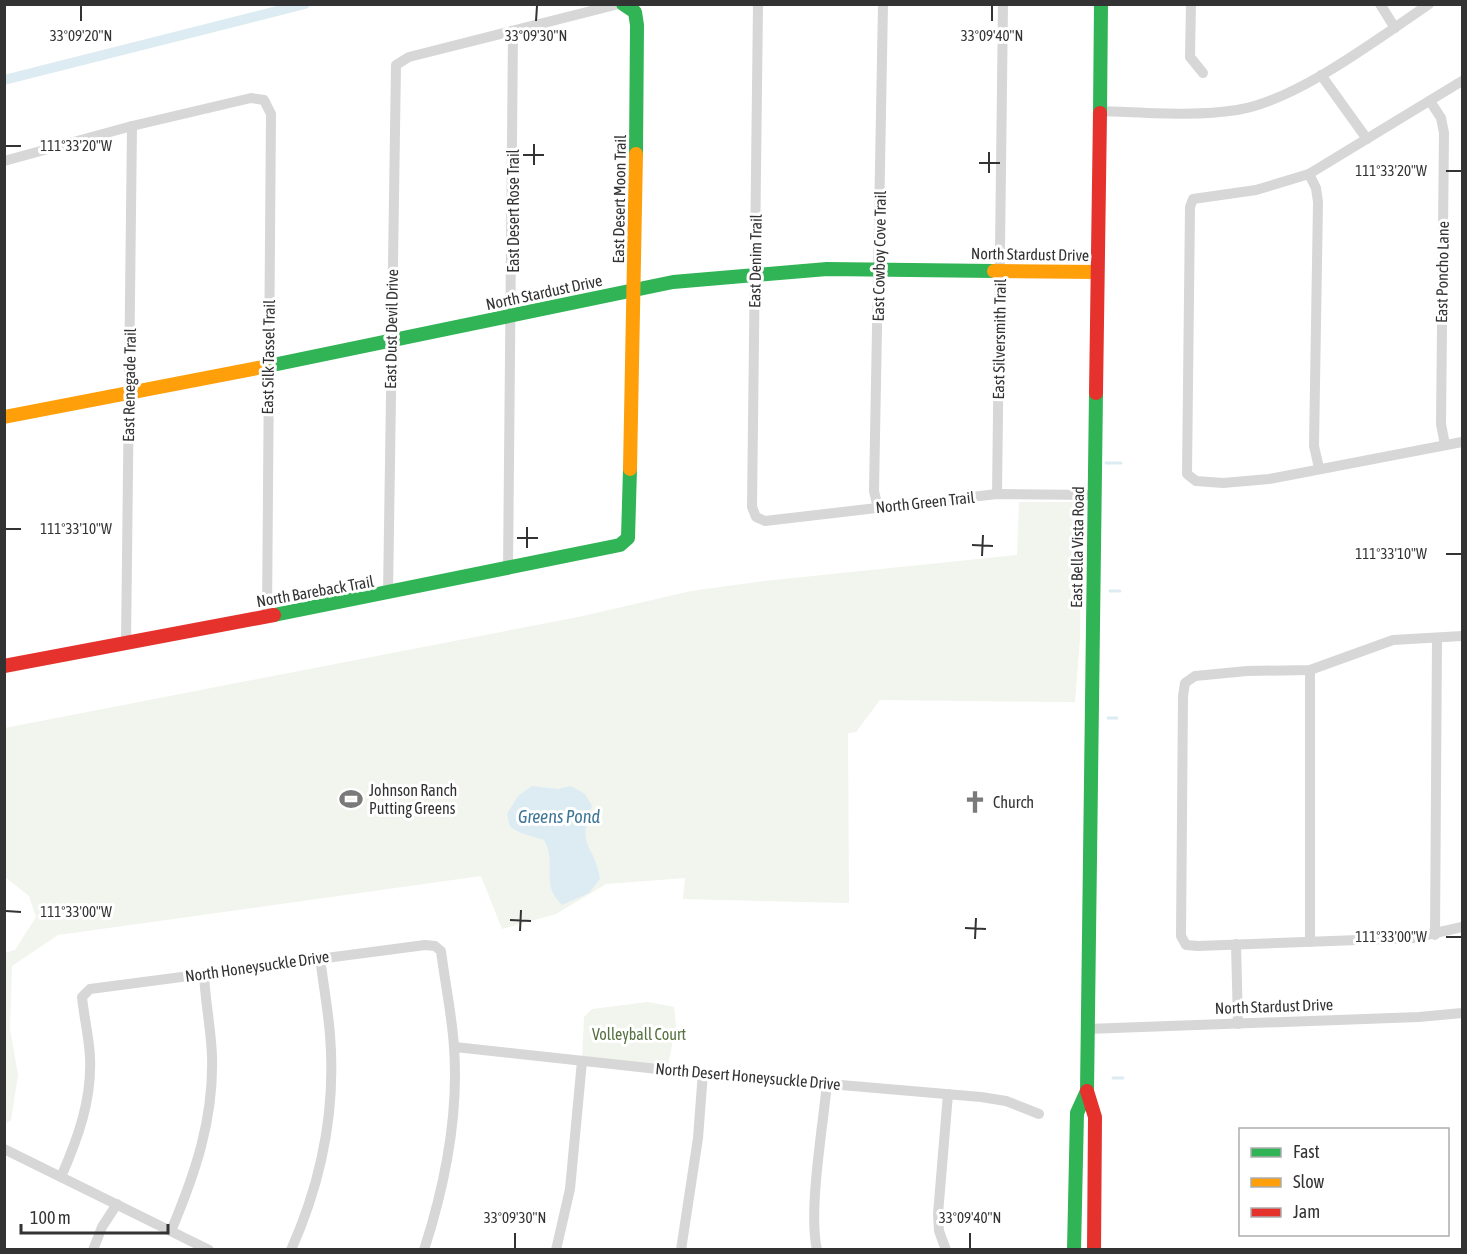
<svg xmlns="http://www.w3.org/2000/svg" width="1467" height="1254" font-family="'Asap Condensed',sans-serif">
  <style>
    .green { fill: #f1f5ed }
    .water { fill: #ddebf3 }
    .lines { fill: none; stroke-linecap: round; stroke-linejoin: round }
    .stream { stroke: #ddebf3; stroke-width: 3 }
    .canal { stroke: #ddebf3; stroke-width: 10 }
    .street { stroke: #d7d7d7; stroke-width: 10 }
    .fast { stroke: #30b455; stroke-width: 14 }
    .slow { stroke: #ff9f0a; stroke-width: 14 }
    .jam { stroke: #e5322d; stroke-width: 14 }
    .ticks { fill: none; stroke: #333; stroke-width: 2 }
    .labels { text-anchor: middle; stroke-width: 6; stroke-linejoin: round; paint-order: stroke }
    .street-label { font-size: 16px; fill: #333; stroke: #fff }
    .poi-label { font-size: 16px; fill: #333; stroke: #fff; text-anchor: start }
    .park-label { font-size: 16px; fill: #56703f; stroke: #fff }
    .water-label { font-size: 18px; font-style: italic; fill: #3f7597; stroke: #fff }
    .ticks-label { font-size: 15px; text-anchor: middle; fill: #333; stroke: #fff; stroke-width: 6; stroke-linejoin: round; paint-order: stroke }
  </style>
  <rect width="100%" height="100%" fill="#fff"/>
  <g class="green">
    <polygon points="1019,502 1082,502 1080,639 1075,702 880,700 856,732 848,733 849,903 683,899 685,878 606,884 556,914 502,929 481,876 58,935 12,966 10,1029 18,1075 11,1120 5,1124 5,953 15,950 36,917 29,896 5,877 5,728 583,616 691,591 764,581 1017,555"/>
    <polygon points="648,1002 674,1007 676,1025 667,1070 582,1061 584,1017 592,1009"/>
  </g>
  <path class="water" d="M532,786L558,789L571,786L585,794L592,806C576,849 594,842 600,879L589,893L562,905C539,883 558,865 544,840L521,833L510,827L507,814L518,796Z"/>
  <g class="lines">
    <g class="stream">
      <polyline points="1106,463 1121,463"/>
      <polyline points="1110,591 1120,591"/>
      <polyline points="1108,718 1117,718"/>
      <polyline points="1113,1078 1123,1078"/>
    </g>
    <polyline class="canal" points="4,80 305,4"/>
    <g class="street">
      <polyline points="758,4 752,507 756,517 765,521 997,494 1095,495"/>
      <polyline points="1191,4 1190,57 1203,73"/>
      <polyline points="1380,4 1395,28"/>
      <polyline points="1321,75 1367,139"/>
      <polyline points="1462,81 1309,174 1256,190 1193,199 1190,207 1187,474 1196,481 1223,483 1269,479 1462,442"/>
      <polyline points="1430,101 1441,118 1444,133 1441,424 1445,445"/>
      <path d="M1098,111C1143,112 1192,117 1237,110C1296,101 1379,38 1429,4"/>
      <polyline points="4,161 132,126 251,98 264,100 271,114 267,616"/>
      <polyline points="1309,174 1316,188 1318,202 1314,446 1319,468"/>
      <polyline points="997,494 1003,4"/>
      <polyline points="878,508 874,491 883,4"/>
      <polyline points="508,570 513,32"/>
      <polyline points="388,594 396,65 409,57 619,4"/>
      <polyline points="1462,636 1393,640 1310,670 1247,671 1195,676 1185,683 1183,696 1181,936 1186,945 1198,946 1413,938 1462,927"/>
      <polyline points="126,644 132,126"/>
      <polyline points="1435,935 1437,638"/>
      <polyline points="1310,942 1310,670"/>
      <polyline points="1236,944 1238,1024"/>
      <polyline points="1087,1029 1419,1017 1462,1013"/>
      <polyline points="455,1047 667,1070 981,1097 1006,1101 1039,1114"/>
      <polyline points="4,1149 209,1250"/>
      <path d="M61,1177C78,1138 92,1100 90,1057C89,1037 84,1017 82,997L90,989L425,945L435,946L441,951C445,983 452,1015 454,1047C459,1115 445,1185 424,1250"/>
      <path d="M171,1231C195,1174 214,1119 212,1056C211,1028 205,1001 204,973"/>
      <polyline points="93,1250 102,1227 117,1204"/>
      <path d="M291,1250C321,1183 336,1109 330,1035C328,1009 323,983 320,957"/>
      <polyline points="556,1250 570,1189 582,1061"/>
      <polyline points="681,1250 698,1138 703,1072"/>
      <path d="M817,1250C808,1210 823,1127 827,1083"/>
      <polyline points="946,1250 939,1231 938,1214 948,1094"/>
    </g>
    <g class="fast">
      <polyline points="623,4 635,12 637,25 636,154"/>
      <polyline points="1100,113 1101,4"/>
      <polyline points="263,367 673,282 827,269 994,271"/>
      <polyline points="274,615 620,545 628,538 630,469"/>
      <polyline points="1087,1091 1096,393"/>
      <polyline points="1074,1250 1077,1113 1087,1091"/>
    </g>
    <g class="slow">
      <polyline points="994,271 1097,272"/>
      <polyline points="4,417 263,367"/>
      <polyline points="630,469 636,154"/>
    </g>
    <g class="jam">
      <polyline points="1096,393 1100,113"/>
      <polyline points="4,666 274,615"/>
      <polyline points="1087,1091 1095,1117 1094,1250"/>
    </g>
  </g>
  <path class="ticks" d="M81,21V6M536,21L537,6M992,21V6M6,146H21M523,155H544M979,163H1000M534,165V144M1446,171H1461M989,173V152M6,529H21M517,538H538M972,545L993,546M527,548V527M1446,554H1461M982,556L983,535M6,911L21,912M510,920L531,921M965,928L986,929M520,931L521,910M1446,937H1461M975,939L976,918M515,1248V1233M970,1248V1233"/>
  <defs>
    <g id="stadium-bare" transform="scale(1.8)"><path d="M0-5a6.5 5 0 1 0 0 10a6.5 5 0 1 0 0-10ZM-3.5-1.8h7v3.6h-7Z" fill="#7a7a7a" stroke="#fff" stroke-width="2.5" paint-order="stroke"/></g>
    <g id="church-bare" transform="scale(1.8)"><path d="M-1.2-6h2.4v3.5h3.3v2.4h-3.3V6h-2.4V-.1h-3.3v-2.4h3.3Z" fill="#7a7a7a" stroke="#fff" stroke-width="2.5" paint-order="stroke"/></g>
  </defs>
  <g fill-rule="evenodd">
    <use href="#stadium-bare" x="351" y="799"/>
    <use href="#church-bare" x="975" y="802"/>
  </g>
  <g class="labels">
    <g class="street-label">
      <text transform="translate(619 199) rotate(-89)" y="6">East Desert Moon Trail</text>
      <text transform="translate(513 211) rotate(-90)" y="6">East Desert Rose Trail</text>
      <text transform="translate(1030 254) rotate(1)" y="6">North Stardust Drive</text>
      <text transform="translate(879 256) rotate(-89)" y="6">East Cowboy Cove Trail</text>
      <text transform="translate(755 261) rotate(-89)" y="6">East Denim Trail</text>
      <text transform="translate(1442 272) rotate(-89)" y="6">East Poncho Lane</text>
      <text transform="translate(544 292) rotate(-12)" y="6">North Stardust Drive</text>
      <text transform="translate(391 329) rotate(-89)" y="6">East Dust Devil Drive</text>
      <text transform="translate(999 339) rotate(-89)" y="6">East Silversmith Trail</text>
      <text transform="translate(268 357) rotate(-89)" y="6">East Silk Tassel Trail</text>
      <text transform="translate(129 385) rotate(-89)" y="6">East Renegade Trail</text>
      <text transform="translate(925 502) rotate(-6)" y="6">North Green Trail</text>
      <text transform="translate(1077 547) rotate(-89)" y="6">East Bella Vista Road</text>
      <text transform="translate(315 591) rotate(-10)" y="6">North Bareback Trail</text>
      <text transform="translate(257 966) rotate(-8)" y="6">North Honeysuckle Drive</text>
      <text transform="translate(1274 1006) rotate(-2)" y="6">North Stardust Drive</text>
      <text transform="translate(748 1076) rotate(5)" y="6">North Desert Honeysuckle Drive</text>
    </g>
    <g class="poi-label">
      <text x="369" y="796">Johnson Ranch<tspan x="369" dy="18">Putting Greens</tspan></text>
      <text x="993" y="808">Church</text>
    </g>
    <g class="park-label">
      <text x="639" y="1040">Volleyball Court</text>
    </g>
    <g class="water-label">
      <text x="559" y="823">Greens Pond</text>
    </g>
  </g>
  <g class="ticks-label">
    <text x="81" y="41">33°09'20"N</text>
    <text x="536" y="41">33°09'30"N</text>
    <text x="992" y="41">33°09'40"N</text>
    <text x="76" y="151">111°33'20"W</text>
    <text x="1391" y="176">111°33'20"W</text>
    <text x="76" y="534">111°33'10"W</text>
    <text x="1391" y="559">111°33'10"W</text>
    <text x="76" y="917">111°33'00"W</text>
    <text x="1391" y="942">111°33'00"W</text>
    <text x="515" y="1223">33°09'30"N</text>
    <text x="970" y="1223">33°09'40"N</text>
  </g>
  <rect width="1467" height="1254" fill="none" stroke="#333333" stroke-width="12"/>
  <rect x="1239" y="1128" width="210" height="108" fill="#ffffff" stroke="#adadad" stroke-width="1.5"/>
  <rect x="1251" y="1148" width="30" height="9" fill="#30b455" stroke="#adadad" stroke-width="1.5"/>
  <text x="1293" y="1158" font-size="18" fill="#333333">Fast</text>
  <rect x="1251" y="1178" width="30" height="9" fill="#ff9f0a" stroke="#adadad" stroke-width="1.5"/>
  <text x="1293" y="1188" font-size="18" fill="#333333">Slow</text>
  <rect x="1251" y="1208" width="30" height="9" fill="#e5322d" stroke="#adadad" stroke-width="1.5"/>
  <text x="1293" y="1218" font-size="18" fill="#333333">Jam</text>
  <path d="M21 1224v9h147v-9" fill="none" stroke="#333333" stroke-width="3"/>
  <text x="30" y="1224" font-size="18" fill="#333333" stroke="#ffffff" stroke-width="4.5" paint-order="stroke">100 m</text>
</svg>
